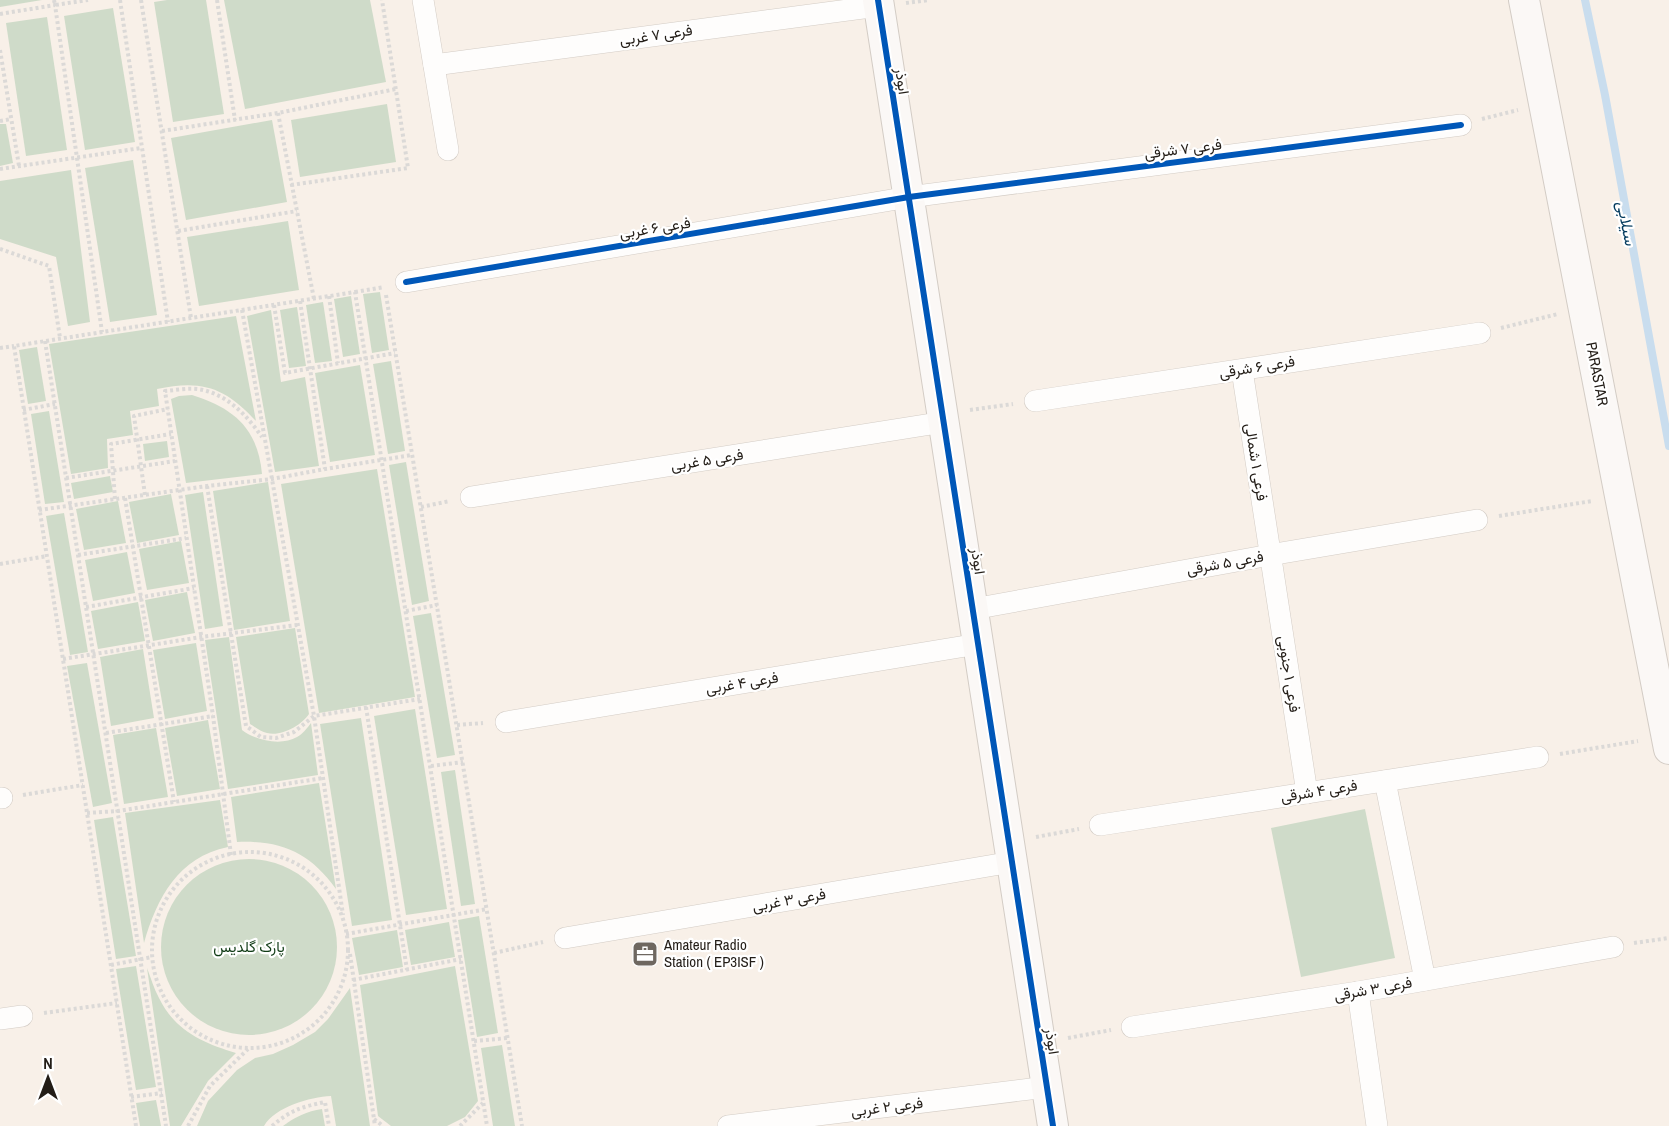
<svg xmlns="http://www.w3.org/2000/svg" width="1669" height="1126" font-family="'Archivo Narrow',Vazirmatn,sans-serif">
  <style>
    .green { fill: #cfdbc9 }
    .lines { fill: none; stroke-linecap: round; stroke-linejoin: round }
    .stream { stroke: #c9ddee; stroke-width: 8 }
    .street-casing { stroke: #d3ccc5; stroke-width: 22 }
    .secondary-casing { stroke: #d3ccc5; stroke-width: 32 }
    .path { stroke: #dbd9d7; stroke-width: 4; stroke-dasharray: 3 3; stroke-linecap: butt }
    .street { stroke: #fefdfc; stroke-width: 21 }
    .secondary { stroke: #fbf8f6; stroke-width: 30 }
    .cycleway-casing { stroke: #fff; stroke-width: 10 }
    .cycleway { stroke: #0057b8; stroke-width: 6 }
    .labels { text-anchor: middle; stroke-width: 4.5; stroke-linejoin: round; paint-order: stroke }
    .street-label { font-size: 15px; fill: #231d17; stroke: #fff }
    .poi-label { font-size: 15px; fill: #231d17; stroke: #fff; text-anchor: start }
    .park-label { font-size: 15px; fill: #113c16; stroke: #fff }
    .water-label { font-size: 16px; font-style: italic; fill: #033b5e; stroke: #fff }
  </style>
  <rect width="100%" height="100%" fill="#f8f0e8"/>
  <g class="green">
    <polygon points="0,0 42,0 0,7"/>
    <polygon points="167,0 206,0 224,114 173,122 154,2"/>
    <polygon points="224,0 370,0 386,82 245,109"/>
    <polygon points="113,8 135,142 85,150 64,16"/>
    <polygon points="47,17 67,150 26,156 6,23"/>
    <polygon points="387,104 396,162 300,177 291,120"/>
    <polygon points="272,120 287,202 186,220 171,138"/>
    <polygon points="0,124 6,124 13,163 0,166"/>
    <polygon points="133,160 157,315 110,322 85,168"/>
    <polygon points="71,170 90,322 68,326 56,257 0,239 0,181"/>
    <polygon points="288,221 299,290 199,306 187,237"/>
    <polygon points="380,292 389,350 372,353 363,294"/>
    <polygon points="351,296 360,354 343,357 334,299"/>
    <polygon points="323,302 332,361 315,363 306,305"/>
    <polygon points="297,307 306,366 289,368 280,310"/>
    <polygon points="271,310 281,382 305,377 319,466 275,472 247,316"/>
    <path d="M236,316L256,421C226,388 202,379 157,389L159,406L130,411L133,435L107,439L108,468L71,474L49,344Z"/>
    <polygon points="37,347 46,401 28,404 19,350"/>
    <polygon points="391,361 405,451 388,454 373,364"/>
    <polygon points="360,365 375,455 330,462 315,373"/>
    <path d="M192,395C234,408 258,429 262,474L186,483L171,399L179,396Z"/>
    <polygon points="49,411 64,502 45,504 31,414"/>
    <polygon points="167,441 169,457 145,461 143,444"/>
    <polygon points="406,462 429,601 412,605 389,465"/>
    <polygon points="377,469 415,697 319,713 281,484"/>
    <polygon points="110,476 113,492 74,499 71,483"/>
    <polygon points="268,482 290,621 234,630 213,491"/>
    <polygon points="203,492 223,626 205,629 185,495"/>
    <polygon points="171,494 179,535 137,543 129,502"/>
    <polygon points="118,501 126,543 84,550 76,509"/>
    <polygon points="64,513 88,652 70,655 46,516"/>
    <polygon points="181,541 189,583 147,590 139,549"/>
    <polygon points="127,552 135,593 93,601 85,560"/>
    <polygon points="187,592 195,633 153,641 145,600"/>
    <polygon points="138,602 145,641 98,649 91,611"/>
    <polygon points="431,613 455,755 437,758 413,616"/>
    <path d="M295,628L309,714C302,725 281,737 267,733C261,732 255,727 250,724L236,637Z"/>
    <path d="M229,637L242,730C256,741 282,746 297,737C303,734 307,728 311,723L318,775L228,789L205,640Z"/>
    <polygon points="196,643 207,711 165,719 153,650"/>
    <polygon points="143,649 154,718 111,726 100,657"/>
    <polygon points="87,663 112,803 93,807 67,666"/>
    <polygon points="415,709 447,909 406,915 374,716"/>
    <polygon points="361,718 392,920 352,926 320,724"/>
    <polygon points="208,720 220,789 177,796 165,728"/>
    <polygon points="156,728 168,797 124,804 113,735"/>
    <polygon points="455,770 475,904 461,906 441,772"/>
    <path d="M319,783L336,889C310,853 282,840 237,842L231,797Z"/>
    <path d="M220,800L228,847C178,857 157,898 144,943L125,813Z"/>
    <polygon points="1365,809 1395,958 1301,977 1271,828"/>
    <polygon points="113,817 136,956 116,959 94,820"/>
    <circle cx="249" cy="947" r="88"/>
    <polygon points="479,916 498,1033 477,1037 458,920"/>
    <polygon points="449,922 455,957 411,965 405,930"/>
    <polygon points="397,930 403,967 359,975 352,938"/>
    <polygon points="136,966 156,1087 136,1090 116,969"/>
    <polygon points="455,966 478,1101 465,1117 447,1126 391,1126 378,1116 360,985"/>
    <path d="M147,968C151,978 154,989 159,998C175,1031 203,1043 236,1053L208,1081L181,1126H170Z"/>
    <path d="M350,988L370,1126H336L331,1096C310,1097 275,1107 264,1126H197L208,1101L237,1070L255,1058L273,1054L293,1045L315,1032L328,1019Z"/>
    <polygon points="502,1045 515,1126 493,1126 481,1048"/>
    <polygon points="156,1100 161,1126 140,1126 136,1103"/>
    <path d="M322,1109L325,1126H283C295,1117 307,1111 322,1109Z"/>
  </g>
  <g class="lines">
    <polyline class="stream" points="1585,0 1605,95 1669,446"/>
    <g class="street-casing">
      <g id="street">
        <polyline points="423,0 448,150"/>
        <polyline points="434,65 878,6"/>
        <polyline points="406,282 909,197 1461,125"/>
        <polyline points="1242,370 1307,793"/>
        <polyline points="1035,401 1480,333"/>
        <polyline points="471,497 944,422"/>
        <polyline points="973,609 1270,555 1477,520"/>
        <polyline points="506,722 978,644"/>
        <polyline points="1385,781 1425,980"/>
        <polyline points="0,798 2,798"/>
        <polyline points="1100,825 1538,757"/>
        <polyline points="565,938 1012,862"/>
        <polyline points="1358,992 1377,1126"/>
        <polyline points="0,1019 22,1016"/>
        <polyline points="1132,1027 1358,992 1613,947"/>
        <polyline points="728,1126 1047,1087"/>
      </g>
    </g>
    <g class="secondary-casing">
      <g id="secondary">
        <polyline points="878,0 1053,1126"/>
        <polyline points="1524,0 1669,749"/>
      </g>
    </g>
    <g class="path">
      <polyline points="54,0 55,5 88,0"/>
      <polyline points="120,0 168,322"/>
      <polyline points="141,0 191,318"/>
      <polyline points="217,0 235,120"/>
      <polyline points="906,3 929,0"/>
      <polyline points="0,14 55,5 102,332"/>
      <polyline points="0,50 19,166"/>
      <polyline points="278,113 314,299"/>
      <polyline points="1482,119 1518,110"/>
      <polyline points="0,121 11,119"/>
      <polyline points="162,131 278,113 396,89"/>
      <polyline points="0,169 141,148"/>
      <polyline points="291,185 408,168 382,0"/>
      <polyline points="178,231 297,211"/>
      <polyline points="0,249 49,266 60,338"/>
      <polyline points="355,292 384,287"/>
      <polyline points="386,295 522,1126"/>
      <polyline points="329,296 338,363"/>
      <polyline points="300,301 325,469"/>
      <polyline points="274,305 285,373 395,353"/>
      <polyline points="242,310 314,716 343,915"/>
      <polyline points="1501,328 1558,314"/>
      <polyline points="45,341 166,1126"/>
      <polyline points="0,348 14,346"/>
      <polyline points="23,410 55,404"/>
      <polyline points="970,410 1013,404"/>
      <polyline points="66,478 175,461"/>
      <polyline points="207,486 246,726 261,737 276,738 294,732 314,716 420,699"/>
      <polyline points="145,495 134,416 168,409"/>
      <polyline points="125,498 174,802"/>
      <polyline points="115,499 111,444 171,434"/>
      <polyline points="421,507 450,501"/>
      <polyline points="39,510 207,486 272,479 325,469 412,455"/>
      <polyline points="1499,516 1592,501"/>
      <polyline points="78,555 186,538"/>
      <polyline points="0,564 47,556"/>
      <polyline points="86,607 194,588"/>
      <polyline points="406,611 437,605"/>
      <polyline points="63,659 201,637 297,625"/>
      <polyline points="366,707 407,970"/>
      <polyline points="457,725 483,723"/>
      <polyline points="106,733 213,716"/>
      <polyline points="1560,754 1638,741"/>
      <polyline points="431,766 463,762"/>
      <polyline points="23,795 83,785"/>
      <polyline points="87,813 118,811 323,778"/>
      <polyline points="1036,837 1079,829"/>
      <circle cx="250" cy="950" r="98"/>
      <path d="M231,855L213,716L165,391C177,390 191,387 203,390C229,396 248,417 262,437"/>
      <polyline points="346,934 487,909"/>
      <polyline points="1634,943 1669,938"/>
      <polyline points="494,953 543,942"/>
      <polyline points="350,954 375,1126"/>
      <polyline points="111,965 152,957"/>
      <polyline points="353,980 461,959"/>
      <polyline points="44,1013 117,1003"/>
      <polyline points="1068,1038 1111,1030"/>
      <polyline points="474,1041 508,1038"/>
      <polyline points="131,1097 162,1093"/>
      <polyline points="374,1119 383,1126"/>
      <polyline points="136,1126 14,346 355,292 487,1126"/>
      <polyline points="188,1126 210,1086 248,1049"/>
      <path d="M272,1126C291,1110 301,1107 325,1102L329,1126"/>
      <polyline points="460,1126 483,1103"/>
    </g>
    <use href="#street" class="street"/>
    <use href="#secondary" class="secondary"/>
    <g class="cycleway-casing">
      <g id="cycleway">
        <polyline points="878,0 1053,1126"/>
        <polyline points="406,282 909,197 1461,125"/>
      </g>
    </g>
    <use href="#cycleway" class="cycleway"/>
  </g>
  <defs>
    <g id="office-square" transform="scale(1.35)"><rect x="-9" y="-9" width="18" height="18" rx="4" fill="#6e6760" stroke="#fff"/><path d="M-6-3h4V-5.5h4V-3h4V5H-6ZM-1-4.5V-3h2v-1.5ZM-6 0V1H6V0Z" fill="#fff"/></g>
  </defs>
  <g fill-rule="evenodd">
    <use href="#office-square" x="645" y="954"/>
  </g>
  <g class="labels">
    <g class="street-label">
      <text transform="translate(656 35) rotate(-8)" y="5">فرعی ۷ غربی</text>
      <text transform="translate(902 81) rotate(81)" y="5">ابوذر</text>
      <text transform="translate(1183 149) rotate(-7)" y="5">فرعی ۷ شرقی</text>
      <text transform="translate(655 228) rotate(-9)" y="5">فرعی ۶ غربی</text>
      <text transform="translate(1257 367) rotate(-9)" y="5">فرعی ۶ شرقی</text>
      <text transform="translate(1597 374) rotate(79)" y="5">PARASTAR</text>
      <text transform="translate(707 460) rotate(-9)" y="5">فرعی ۵ غربی</text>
      <text transform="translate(1256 462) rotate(81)" y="5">فرعی ۱ شمالی</text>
      <text transform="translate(978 561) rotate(81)" y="5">ابوذر</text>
      <text transform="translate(1225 563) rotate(-10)" y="5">فرعی ۵ شرقی</text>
      <text transform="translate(1289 674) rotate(81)" y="5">فرعی ۱ جنوبی</text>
      <text transform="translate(742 683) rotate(-9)" y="5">فرعی ۴ غربی</text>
      <text transform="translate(1319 791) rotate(-9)" y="5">فرعی ۴ شرقی</text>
      <text transform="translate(789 900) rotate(-10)" y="5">فرعی ۳ غربی</text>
      <text transform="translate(1373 989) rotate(-10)" y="5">فرعی ۳ شرقی</text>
      <text transform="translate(1052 1041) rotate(81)" y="5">ابوذر</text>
      <text transform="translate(887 1107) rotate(-7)" y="5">فرعی ۲ غربی</text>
    </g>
    <g class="poi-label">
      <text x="664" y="950">Amateur Radio<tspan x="664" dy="17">Station ( EP3ISF )</tspan></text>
    </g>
    <g class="park-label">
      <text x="249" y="952">پارک گلدیس</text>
    </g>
    <g class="water-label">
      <text transform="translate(1627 223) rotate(79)" y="6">سیلابی</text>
    </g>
  </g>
  <g transform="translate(48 1078)" stroke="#ffffff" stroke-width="4.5" paint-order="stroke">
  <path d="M0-4.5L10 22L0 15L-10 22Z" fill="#231d17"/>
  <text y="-9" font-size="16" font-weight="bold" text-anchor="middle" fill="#231d17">N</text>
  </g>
</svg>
